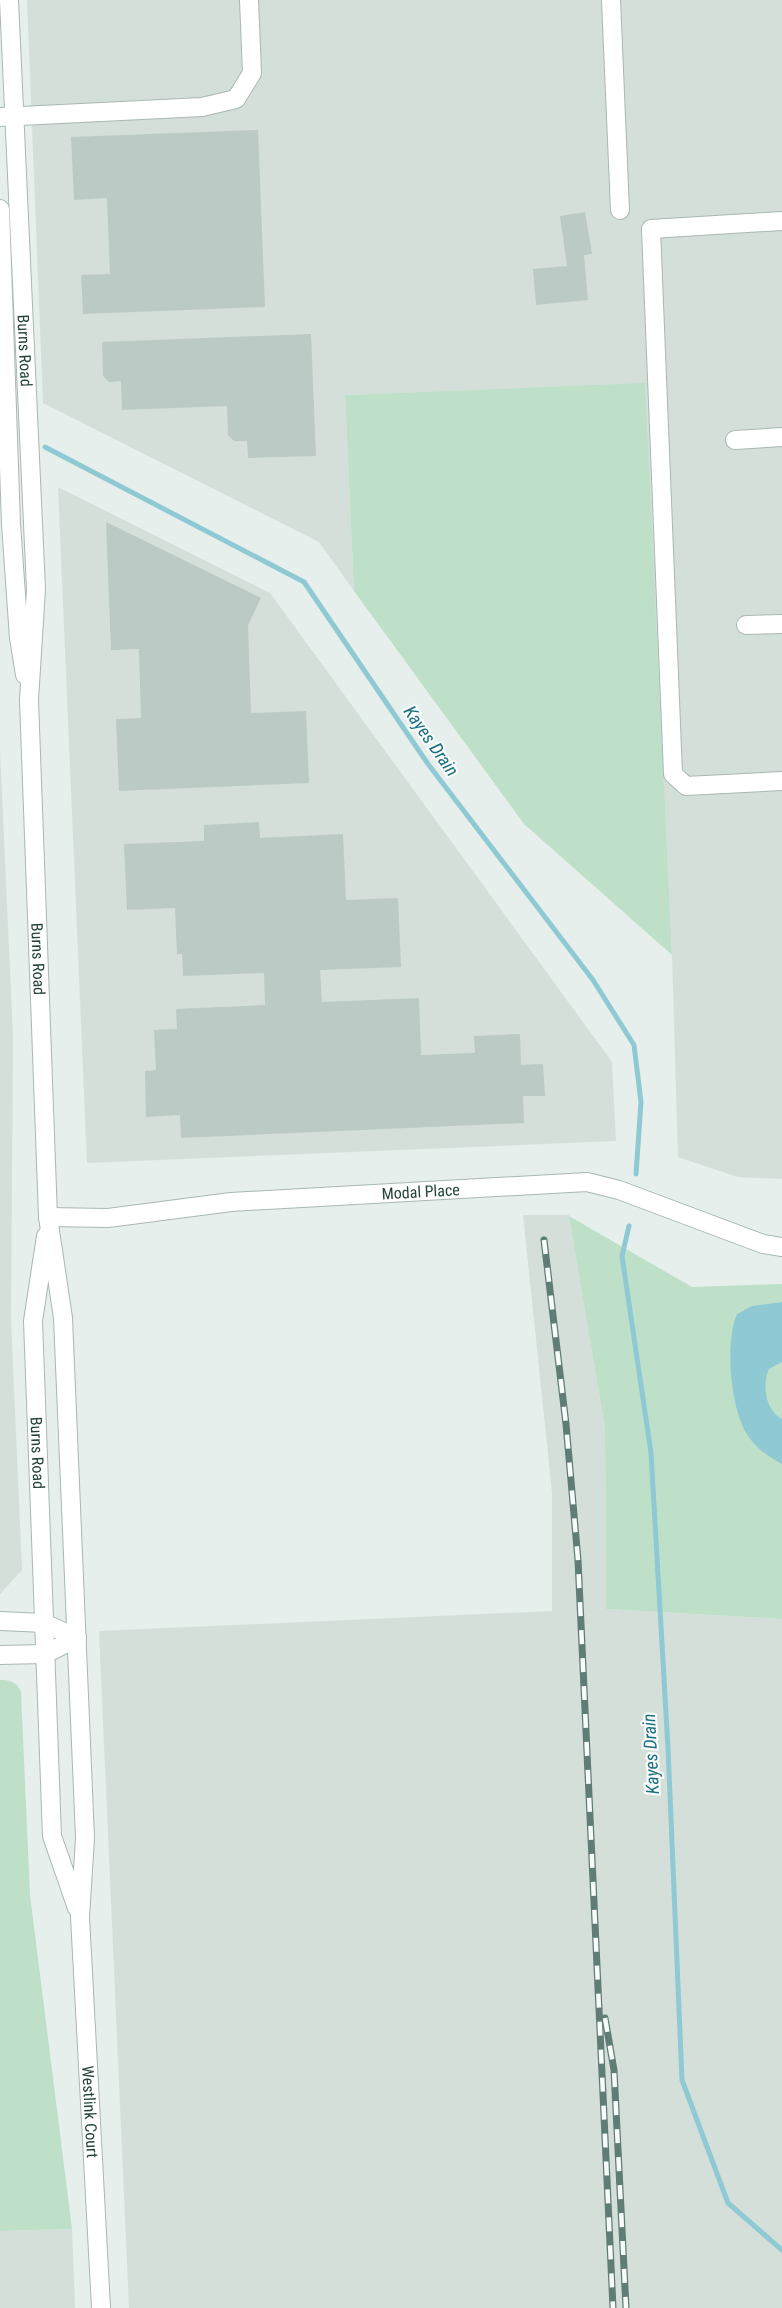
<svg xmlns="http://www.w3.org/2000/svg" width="782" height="2308" font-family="'Roboto Condensed',sans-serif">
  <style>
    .built { fill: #d4dfda }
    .green { fill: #bfe0c8 }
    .water { fill: #8ec9d4 }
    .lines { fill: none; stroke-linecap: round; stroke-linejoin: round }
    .stream { stroke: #8ec9d4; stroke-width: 5 }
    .building { fill: #bbcac4 }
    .minor-casing { stroke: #a8b8b2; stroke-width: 20 }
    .minor { stroke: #fff; stroke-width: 18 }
    .rail-casing { stroke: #5f7d75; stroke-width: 7 }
    .rail { stroke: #f7fbf9; stroke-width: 4.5; stroke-dasharray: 14; stroke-linecap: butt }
    .labels { text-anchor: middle; stroke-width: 4.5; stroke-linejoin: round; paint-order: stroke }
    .street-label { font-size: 16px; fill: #24423a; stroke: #f7fbf9 }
    .water-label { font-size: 18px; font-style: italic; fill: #1c6f80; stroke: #f7fbf9 }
  </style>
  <rect width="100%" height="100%" fill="#e6efeb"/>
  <g class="built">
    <polygon points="27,0 782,0 782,1179 738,1177 678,1157 672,955 644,384 345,395 354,591 319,542 43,403"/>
    <polygon points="58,487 270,593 612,1062 616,1141 87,1163"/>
    <polygon points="0,750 13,1036 11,1319 22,1570 0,1594"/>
    <polygon points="523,1215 569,1215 605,1428 606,1609 782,1619 782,2308 129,2308 99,1631 552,1611 552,1492"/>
    <polygon points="72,2229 75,2308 0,2308 0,2231"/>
  </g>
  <g class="green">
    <polygon points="645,383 672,955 524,824 354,591 345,395"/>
    <polygon points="569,1216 692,1287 782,1284 782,1619 606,1609 605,1428"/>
    <path d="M0,1680C11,1680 17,1682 21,1692L30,1895L72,2229L0,2231Z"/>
  </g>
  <path class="water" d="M782,1302V1362L769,1369C762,1385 765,1410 782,1419V1464C767,1456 753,1446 745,1431C730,1402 725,1342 737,1314L752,1306Z"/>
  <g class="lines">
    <g class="stream">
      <polyline points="45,447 304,582 428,764 593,980 634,1045 641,1102 636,1174"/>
      <polyline points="629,1226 622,1256 651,1453 668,1748 682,2080 728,2203 782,2250"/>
    </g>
  </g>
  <g class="building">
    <polygon points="258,130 265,307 83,314 81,275 110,274 107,198 74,200 71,137"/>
    <polygon points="585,212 592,254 584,255 588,300 536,305 533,269 567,266 560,216"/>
    <polygon points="311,334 316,456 248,458 247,441 234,441 228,435 227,406 122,410 121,381 109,382 103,376 102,342"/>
    <polygon points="106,522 261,598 248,625 251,713 306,711 309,783 119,791 116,719 141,718 139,649 111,650"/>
    <polygon points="259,822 260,838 343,834 346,900 398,898 401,967 320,970 322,1002 419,998 421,1055 475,1053 474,1036 520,1034 521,1065 543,1064 545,1096 523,1096 524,1123 181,1138 180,1115 146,1117 145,1071 156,1070 154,1030 177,1029 176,1009 265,1005 264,973 183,976 182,954 177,954 175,908 127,910 124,844 204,841 204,825"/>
  </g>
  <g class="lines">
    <g class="minor-casing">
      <g id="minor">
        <path id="s1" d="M9,0L36,589L29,700L48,1217L63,1318L85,1838L80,1917L101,2308"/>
        <polyline points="611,0 620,210"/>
        <polyline points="0,117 202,107 236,99 252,73 249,0"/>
        <polyline points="0,209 11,524 19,638 25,675"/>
        <polyline points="782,221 651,229 673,774 686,786 782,781"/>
        <polyline points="735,440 782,437"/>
        <polyline points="746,625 782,624"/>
        <path id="s2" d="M48,1217L108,1218L231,1202L587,1182L619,1190L763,1244L782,1247"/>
        <path id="s3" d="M46,1236L33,1321L52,1836L77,1908"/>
        <polyline points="0,1621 44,1623 77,1638"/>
        <polyline points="0,1655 45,1654 77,1638"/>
      </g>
    </g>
    <use href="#minor" class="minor"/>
    <g class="rail-casing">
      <g id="rail">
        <polyline points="544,1240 566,1424 578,1560 613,2308"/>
        <polyline points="605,2018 614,2070 626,2308"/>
      </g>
    </g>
    <use href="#rail" class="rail"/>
  </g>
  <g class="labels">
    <g class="street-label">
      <text dy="6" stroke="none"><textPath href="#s1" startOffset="351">Burns Road</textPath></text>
      <text dy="6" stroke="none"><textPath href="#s1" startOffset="960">Burns Road</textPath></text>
      <text dy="6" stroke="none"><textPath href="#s2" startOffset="374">Modal Place</textPath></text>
      <text dy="6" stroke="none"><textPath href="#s3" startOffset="218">Burns Road</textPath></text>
      <text dy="6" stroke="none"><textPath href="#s1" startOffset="2115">Westlink Court</textPath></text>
    </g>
    <g class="water-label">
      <text transform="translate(431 741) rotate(55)" y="6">Kayes Drain</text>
      <text transform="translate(651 1754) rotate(-93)" y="6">Kayes Drain</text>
    </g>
  </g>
</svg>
